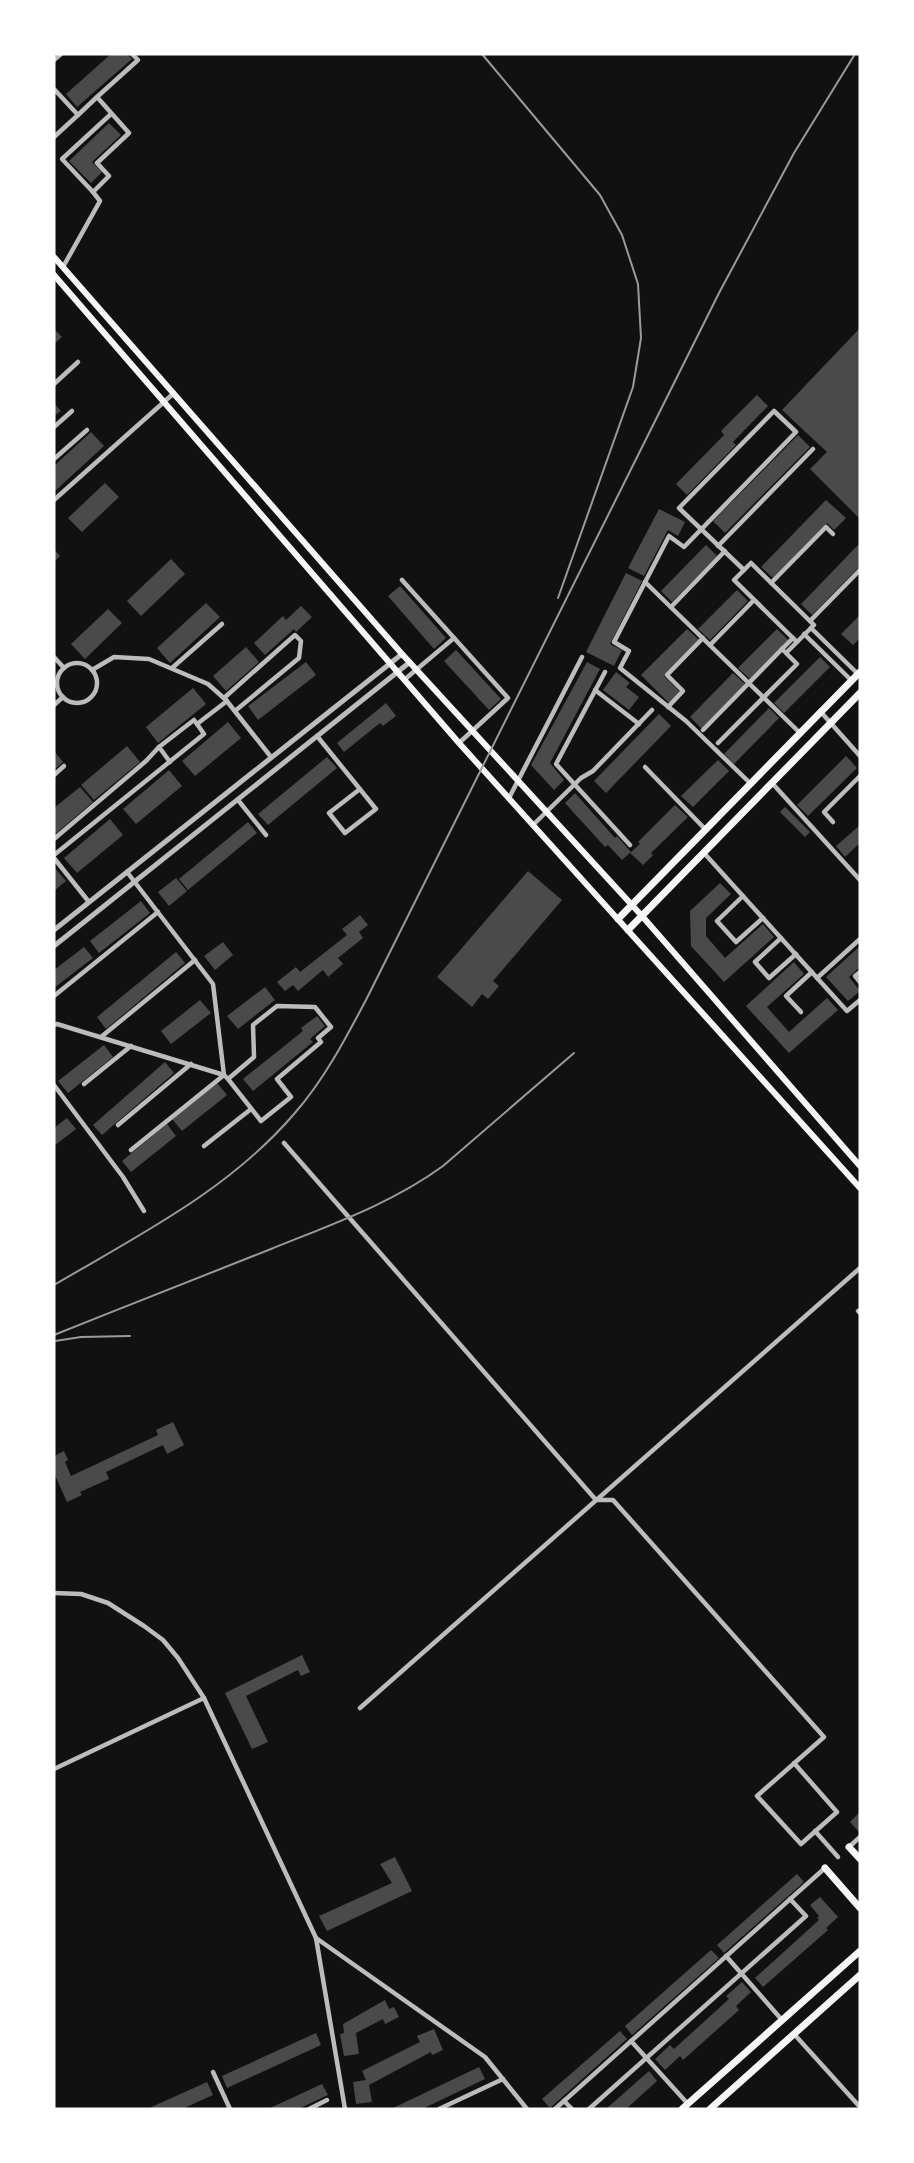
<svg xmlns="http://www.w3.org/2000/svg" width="914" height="2163" font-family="Inter,sans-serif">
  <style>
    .building { fill: #4a4a4a }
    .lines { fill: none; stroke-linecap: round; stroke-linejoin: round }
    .minor { stroke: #bcbcbc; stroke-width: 4.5 }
    .tertiary { stroke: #bcbcbc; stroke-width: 5 }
    .secondary { stroke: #f5f5f5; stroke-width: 6 }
    .primary { stroke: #f5f5f5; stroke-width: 7 }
    .rail { stroke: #9a9a9a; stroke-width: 2 }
  </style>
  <rect width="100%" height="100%" fill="#111"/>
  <g class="building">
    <polygon points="111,54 127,54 132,59 77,107 66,94"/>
    <polygon points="109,123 121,135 92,162 102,172 91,183 69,161"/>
    <polygon points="860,328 860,519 810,469 827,452 782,410"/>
    <polygon points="54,329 62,337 54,344"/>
    <polygon points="757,395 768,406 733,442 736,445 687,495 676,484 724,435 721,431"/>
    <polygon points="54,403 61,411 54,416"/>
    <polygon points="91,432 104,446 54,492 54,466"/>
    <polygon points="798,435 810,447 725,533 713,521"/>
    <polygon points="105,483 119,497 82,532 68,518"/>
    <polygon points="826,500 846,518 834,530 827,523 773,578 761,567"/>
    <polygon points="659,509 685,522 678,536 668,530 644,576 628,568"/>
    <polygon points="860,543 860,566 812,615 801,604"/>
    <polygon points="706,545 717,556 672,602 661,591"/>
    <polygon points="54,549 60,556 54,562"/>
    <polygon points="171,559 185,574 141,616 127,601"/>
    <polygon points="626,573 642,581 610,644 622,650 614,666 586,652"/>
    <polygon points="400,586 446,638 434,649 388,596"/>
    <polygon points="737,590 748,601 710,640 698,629"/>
    <polygon points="206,603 220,617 170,663 157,648"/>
    <polygon points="301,606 312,617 296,632 294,629 265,655 254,643 283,616 286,620"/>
    <polygon points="108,609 122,623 85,659 71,644"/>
    <polygon points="860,615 860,638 853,645 841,634"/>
    <polygon points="687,629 699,640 664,676 680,692 669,703 641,675"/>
    <polygon points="777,629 788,640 750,679 738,668"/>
    <polygon points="246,647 259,662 226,691 213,676"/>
    <polygon points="456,650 501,699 489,710 444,661"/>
    <polygon points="820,657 830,667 784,713 774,703"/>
    <polygon points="306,662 316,675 258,720 248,706"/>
    <polygon points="587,662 600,669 550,763 564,780 554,790 531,765"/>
    <polygon points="616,672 630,683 626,687 639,697 629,710 603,690"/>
    <polygon points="733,673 745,684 702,729 690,717"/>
    <polygon points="193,688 206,704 158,743 146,727"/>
    <polygon points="386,703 396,716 383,726 380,723 344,752 337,743"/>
    <polygon points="769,708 779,718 734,764 724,754"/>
    <polygon points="659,714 671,726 606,793 594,781"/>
    <polygon points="228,722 241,738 195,776 182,761"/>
    <polygon points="127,746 140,762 94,800 81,785"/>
    <polygon points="54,751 63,762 54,770"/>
    <polygon points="846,756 857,768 808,816 797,805"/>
    <polygon points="327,757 337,768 268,825 258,814"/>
    <polygon points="718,760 729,771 693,807 681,796"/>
    <polygon points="169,770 182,786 136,824 123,809"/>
    <polygon points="80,787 93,802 54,835 54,808"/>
    <polygon points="575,793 615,838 617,836 631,852 622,860 608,845 605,847 565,803"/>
    <polygon points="675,805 688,817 651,853 653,855 643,865 630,853 640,844 638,842"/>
    <polygon points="785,807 810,832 805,837 780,812"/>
    <polygon points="110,819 123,835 77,873 64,858"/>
    <polygon points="248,822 257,833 188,890 179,879"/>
    <polygon points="860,825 860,843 845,857 836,846"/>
    <polygon points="54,867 66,881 54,891"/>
    <polygon points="528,871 562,900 493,981 499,986 488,999 482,994 472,1007 437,977"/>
    <polygon points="176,878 187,891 169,906 158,892"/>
    <polygon points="720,883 731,894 706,918 706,936 725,958 763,924 774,937 724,982 691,946 690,911"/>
    <polygon points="141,901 150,913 99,953 90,941"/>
    <polygon points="360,915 368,925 359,932 363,938 338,958 343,964 328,977 323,970 298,991 293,985 285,991 277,982 296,967 300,972 347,935 342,929"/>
    <polygon points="223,942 233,955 215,970 204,956"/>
    <polygon points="860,946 860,967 849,977 860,991 848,1001 826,977"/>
    <polygon points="84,947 93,958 54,988 54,970"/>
    <polygon points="176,952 185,963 106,1029 97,1017"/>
    <polygon points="794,962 804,974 767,1007 789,1032 827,998 838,1010 789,1053 746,1006"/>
    <polygon points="265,987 275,1000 238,1029 227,1016"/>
    <polygon points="200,1000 211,1013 171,1044 161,1031"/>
    <polygon points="317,1016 325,1026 310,1039 313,1042 253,1091 243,1079 303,1031 301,1028"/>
    <polygon points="104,1045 113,1057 68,1093 58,1081"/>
    <polygon points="165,1062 174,1073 102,1135 93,1125"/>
    <polygon points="217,1083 227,1095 182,1131 172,1119"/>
    <polygon points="67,1118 76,1129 54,1146 54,1128"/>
    <polygon points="167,1124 176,1136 131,1172 122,1161"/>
    <polygon points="173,1422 184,1445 167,1454 163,1445 106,1472 109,1479 80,1492 82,1495 67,1502 54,1473 54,1456 64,1451 68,1460 65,1462 71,1476 158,1435 156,1430"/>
    <polygon points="302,1655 310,1672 301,1676 298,1670 246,1696 268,1742 252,1749 225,1693"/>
    <polygon points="860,1812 860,1833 850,1822"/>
    <polygon points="395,1857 412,1891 327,1931 319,1916 392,1883 380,1864"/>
    <polygon points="797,1874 804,1882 724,1953 717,1945"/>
    <polygon points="820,1897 838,1917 826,1928 828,1930 763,1987 755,1978 819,1920 817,1918 819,1916 810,1905"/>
    <polygon points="711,1950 719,1958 632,2035 625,2026"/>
    <polygon points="742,1982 751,1992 736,2006 739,2010 683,2060 680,2056 665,2070 655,2059 670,2045 674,2049 729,1999 726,1996"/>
    <polygon points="385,2000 389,2009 394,2007 399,2017 385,2024 383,2019 356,2033 359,2054 344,2056 340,2034 344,2033 343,2024"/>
    <polygon points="434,2029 443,2050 432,2055 431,2052 369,2085 372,2102 356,2104 353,2082 366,2080 362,2071 420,2042 417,2036"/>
    <polygon points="620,2031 627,2039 550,2108 542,2099"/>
    <polygon points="316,2033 321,2045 227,2088 222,2076"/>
    <polygon points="479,2067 485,2079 422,2109 391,2109"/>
    <polygon points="649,2071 657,2081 626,2109 606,2109"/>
    <polygon points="207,2082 213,2095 182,2109 147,2109"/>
    <polygon points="322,2084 328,2095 298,2109 268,2109"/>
  </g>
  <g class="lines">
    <g class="minor">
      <polyline points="54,60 61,54"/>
      <polyline points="54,89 78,115 97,97 129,133 97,163 109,176 93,192 100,201 63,267"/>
      <polyline points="97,97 138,60 132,54"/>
      <polyline points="54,137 78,115"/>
      <polyline points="93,192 62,159 111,114"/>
      <polyline points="54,384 78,362"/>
      <polyline points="54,427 72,411"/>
      <polyline points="54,459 87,430"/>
      <polyline points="54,500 174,393"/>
      <polyline points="718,546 813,449"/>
      <polygon points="751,563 814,625 797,642 734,580"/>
      <path d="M744,570C722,549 701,529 679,508L774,411L796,432L684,547L669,536L614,642L629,651L620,668L686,721L751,784"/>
      <polyline points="402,580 508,698 459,743"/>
      <polyline points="645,582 800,733"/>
      <polyline points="771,583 826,527 833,534"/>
      <polyline points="671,607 725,551"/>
      <polyline points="810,621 860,570"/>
      <polyline points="811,628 858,674"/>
      <polyline points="804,634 852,681"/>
      <polyline points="710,645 754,600"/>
      <polyline points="784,651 782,649 793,638"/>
      <polyline points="54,657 64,668"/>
      <circle cx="77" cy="683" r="20"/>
      <polyline points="172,668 222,624"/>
      <polyline points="92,670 114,657 149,659 208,684 226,700 271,757"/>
      <polyline points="605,672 556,764 630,845"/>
      <polyline points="404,680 454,638"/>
      <polyline points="595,690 639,724"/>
      <polyline points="224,698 295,635 301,641 299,658 235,711"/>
      <polyline points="54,705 63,697"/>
      <polyline points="668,707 683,691 667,675 703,638"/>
      <polyline points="820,711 860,756"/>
      <polyline points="703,730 782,649"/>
      <polyline points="317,736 376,809 345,833 329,813 360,789"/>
      <polyline points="718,743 797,664 786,653 797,642"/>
      <polyline points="159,747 170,762"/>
      <polyline points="645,767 706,830"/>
      <polyline points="54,775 64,766"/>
      <polyline points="772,783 860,880"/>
      <polyline points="509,798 582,657"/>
      <polyline points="238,800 266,835"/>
      <polyline points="833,822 824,812 860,776"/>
      <polyline points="534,824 581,778 593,771 652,710"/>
      <polyline points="54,839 146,761 159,747 194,720 197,724"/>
      <polyline points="704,853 847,1011 860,1000"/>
      <polyline points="54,855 204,734 197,724 227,701"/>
      <polyline points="54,858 89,902"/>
      <polyline points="743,896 717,921 736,942 763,918"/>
      <polyline points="781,938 755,962 769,978 796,954"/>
      <polyline points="860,972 855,976 860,982"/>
      <polyline points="817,978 860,939"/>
      <polyline points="54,996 158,912"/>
      <polyline points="801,1012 786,996 812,972"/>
      <polyline points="54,1025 57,1024 224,1075 213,984 127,872"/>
      <polyline points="101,1037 195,960"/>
      <polyline points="84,1084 131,1046"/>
      <polyline points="54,1085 123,1177 144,1211"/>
      <polyline points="118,1125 191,1064"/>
      <polyline points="284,1143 596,1500 613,1500 824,1737 757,1796 801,1844 837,1812 794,1763"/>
      <polyline points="204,1146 251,1109"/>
      <polyline points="131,1150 224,1075 228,1079 261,1121 291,1097 277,1079 321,1042 318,1038 331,1027 315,1007 277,1006 253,1025 254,1057 228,1079"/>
      <polyline points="860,1310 858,1311 860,1313"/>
      <polyline points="54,1593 81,1594 108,1603 144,1626 163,1640 178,1658 204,1698 316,1938 345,2109"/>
      <polyline points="360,1708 860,1268"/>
      <polyline points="54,1769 204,1698"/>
      <polyline points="815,1831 838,1857"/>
      <polyline points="849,1847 860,1837"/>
      <polyline points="316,1938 485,2057 527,2109"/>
      <polyline points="726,1956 782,2020"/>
      <polyline points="794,2034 860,2107"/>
      <polyline points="631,2041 688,2104"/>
      <polyline points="213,2072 230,2109"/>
      <polyline points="564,2101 572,2109"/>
      <polyline points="309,2109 327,2100"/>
      <polyline points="439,2109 503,2079"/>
      <polyline points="555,2109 825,1868"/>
      <polyline points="589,2109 806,1916 790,1899"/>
    </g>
    <g class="tertiary">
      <polyline points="54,930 402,654"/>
      <polyline points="54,946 410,662"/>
    </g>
    <g class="secondary">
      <polyline points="54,257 402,654 642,916 860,1166"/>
      <polyline points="54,275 459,743 860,1188"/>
    </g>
    <g class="primary">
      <polyline points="618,919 860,672"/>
      <polyline points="628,930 860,693"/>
      <polyline points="849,1847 860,1859"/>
      <polyline points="825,1868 860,1908"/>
      <polyline points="682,2109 860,1951"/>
      <polyline points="710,2109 860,1975"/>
    </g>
    <g class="rail">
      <polyline points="482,54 600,195 622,235 638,284 641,338 633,387 558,598"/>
      <path d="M54,1285C139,1235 229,1190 294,1114C324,1080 346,1038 367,998L719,293L794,153L855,54"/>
      <path d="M54,1335C126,1306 198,1278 271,1249C330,1225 391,1204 443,1166L574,1053"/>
      <polyline points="55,1341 81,1337 130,1336"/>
    </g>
  </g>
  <rect width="914" height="2163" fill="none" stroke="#ffffff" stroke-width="111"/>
</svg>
